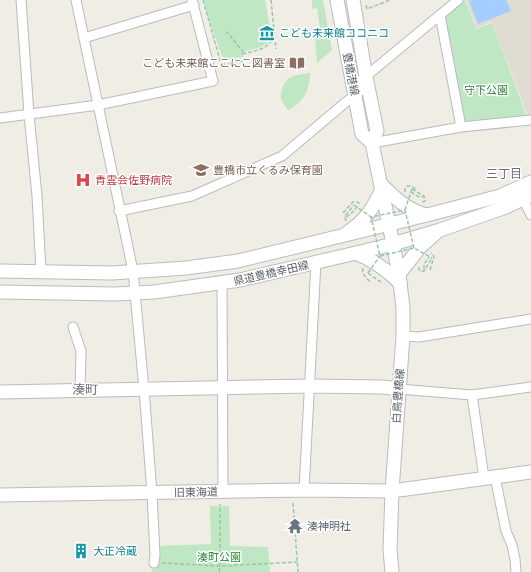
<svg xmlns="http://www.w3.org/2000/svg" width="531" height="572" font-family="Karla,'Noto Sans JP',sans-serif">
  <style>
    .education { fill: #dfddd2 }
    .green { fill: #bfe7c3 }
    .water { fill: #a3ceff }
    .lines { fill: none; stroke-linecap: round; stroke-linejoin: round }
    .street-casing { stroke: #b9bbc0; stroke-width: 11 }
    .secondary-casing { stroke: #b9bcc2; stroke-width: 15 }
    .path { stroke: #98c8ab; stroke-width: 1.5; stroke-dasharray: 4 2; stroke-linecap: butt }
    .street { stroke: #fff; stroke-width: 9 }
    .secondary { stroke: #fff; stroke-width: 13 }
    .path-bridge { stroke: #98c8ab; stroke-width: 1.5; stroke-dasharray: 4 2; stroke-linecap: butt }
    .labels { text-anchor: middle; stroke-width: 3; stroke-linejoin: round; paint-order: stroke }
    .culture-label { font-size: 11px; fill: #0d838f; stroke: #fff; text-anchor: start }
    .education-label { font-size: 11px; fill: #785e54; stroke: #fff; text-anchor: end }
    .street-label { font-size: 11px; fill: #5c5f65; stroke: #fff }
    .park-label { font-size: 11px; fill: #32853f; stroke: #fff }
    .health-label { font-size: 11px; fill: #be3a42; stroke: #fff; text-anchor: start }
    .worship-label { font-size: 11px; fill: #5b616d; stroke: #fff; text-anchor: start }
    .neighbourhood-label { font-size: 12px; fill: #6d7177; stroke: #fff }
    .quarter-label { font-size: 13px; fill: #6d7177; stroke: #fff }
  </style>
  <rect width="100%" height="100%" fill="#efede4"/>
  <polygon class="education" points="466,0 531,0 531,117 528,117 492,22 476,28"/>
  <g class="green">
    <path d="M204,0H265L272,37C262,50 255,48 241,52L244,57C236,59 230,62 222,56L208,17Z"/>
    <polygon points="312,0 323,0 332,50 317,63 315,37 321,36 317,8 312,9"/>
    <polygon points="464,0 465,0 476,29 492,23 527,117 467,123 463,120 443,17"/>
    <path d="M310,73C310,90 304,102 288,110C286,107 283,103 281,99C280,96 281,93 282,90C286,75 296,75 310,73Z"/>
    <polygon points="210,506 229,506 230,546 268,547 270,572 151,572 157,560 157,546 211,544"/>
  </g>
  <polygon class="water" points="473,0 506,0 511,11 478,24 469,1"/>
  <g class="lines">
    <g class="street-casing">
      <g id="street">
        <polyline points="21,0 29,114 37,196 41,271"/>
        <polyline points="76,0 133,271 144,389 152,493 155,555 154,563"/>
        <polyline points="440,15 461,127"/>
        <polyline points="84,38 194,5"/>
        <polyline points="353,87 458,0"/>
        <polyline points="0,118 98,105 213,81 192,0"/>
        <polyline points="372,143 461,127 531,120"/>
        <polyline points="523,199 531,215"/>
        <polyline points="119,211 192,196 282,156 346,102 368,85"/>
        <polyline points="222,283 223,492"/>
        <polyline points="73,327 81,351 80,390"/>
        <polyline points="403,336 419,337 531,319"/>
        <polyline points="399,389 472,395 531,387"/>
        <polyline points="472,395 484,478"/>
        <polyline points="495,477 506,531 512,545 515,559 516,572"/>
        <polyline points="304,490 316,262"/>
      </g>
    </g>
    <g class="secondary-casing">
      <g id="secondary">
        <polyline points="337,0 362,134 372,143 393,244 399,274 403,308 403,336 392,491 390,550 392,572"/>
        <polyline points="353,0 366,77 377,131 372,143"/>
        <path d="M381,184C396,199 406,209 426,215"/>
        <path d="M348,232C365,221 374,207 382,189"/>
        <path d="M356,253C373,260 387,270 400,283"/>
        <polyline points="0,271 112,273 186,268 238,261 427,215 500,196 531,182"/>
        <polyline points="399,274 421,246 436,233"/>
        <polyline points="0,292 115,294 154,292 240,280 356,253 393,244 440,230 506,207 531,195"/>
        <polyline points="0,392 310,386 383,387 399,389"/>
        <polyline points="0,495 304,490 392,491 531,472"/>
      </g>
    </g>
    <g class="path">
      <polyline points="203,0 220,60 225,65 244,61"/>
      <polyline points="271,0 276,49"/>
      <polyline points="366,5 367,9 390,0"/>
      <polyline points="226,33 227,32 244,53"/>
      <path d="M242,54C257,50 264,51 275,37"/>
      <polyline points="412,189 424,196 425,201 422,202"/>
      <polyline points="405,192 405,189 407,186 411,186 417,190"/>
      <polyline points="411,192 419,197 423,197"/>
      <path d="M343,213L353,202C356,201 359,202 360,205"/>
      <polyline points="346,217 351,214 357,207"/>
      <polyline points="346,221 345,218 345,216 354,205"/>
      <polyline points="419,267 419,270 420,271 424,271 432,258"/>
      <path d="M363,268C361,274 367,278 371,283"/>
      <polyline points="424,269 424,264 429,257"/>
      <polyline points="430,270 434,257 433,254 431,253"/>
      <polyline points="368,273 379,281 382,282"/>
      <polyline points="293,503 298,572"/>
      <polyline points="162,563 220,566 297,562"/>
      <polyline points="219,572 220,566 220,504"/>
    </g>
    <use href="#street" class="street"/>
    <use href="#secondary" class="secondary"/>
    <g class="path-bridge">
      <polyline points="354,205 371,217"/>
      <polyline points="405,210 412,189"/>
      <polyline points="414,248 405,210 371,217 380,256 414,248 432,258"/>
      <polyline points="368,273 380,256"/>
    </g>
  </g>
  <defs>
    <g id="museum-bare" transform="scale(1.2)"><path d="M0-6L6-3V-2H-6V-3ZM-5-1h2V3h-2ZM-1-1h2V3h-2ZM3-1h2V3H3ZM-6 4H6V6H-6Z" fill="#0f9aa8" stroke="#fff" stroke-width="2.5" paint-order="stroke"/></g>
    <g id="library-bare" transform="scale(1.2)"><path d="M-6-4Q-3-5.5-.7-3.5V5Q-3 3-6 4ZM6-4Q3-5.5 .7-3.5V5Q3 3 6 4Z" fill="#8d6e63" stroke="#fff" stroke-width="2.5" paint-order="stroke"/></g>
    <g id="school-bare" transform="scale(1.2)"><path d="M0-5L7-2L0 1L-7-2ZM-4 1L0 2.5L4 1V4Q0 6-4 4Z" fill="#8d6e63" stroke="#fff" stroke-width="2.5" paint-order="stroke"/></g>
    <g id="hospital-bare" transform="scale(1.2)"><path d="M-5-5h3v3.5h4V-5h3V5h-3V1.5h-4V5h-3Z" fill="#e0444e" stroke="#fff" stroke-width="2.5" paint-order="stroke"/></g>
    <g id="temple-bare" transform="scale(1.2)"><path d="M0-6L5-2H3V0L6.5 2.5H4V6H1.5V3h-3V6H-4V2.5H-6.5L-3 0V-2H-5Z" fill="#6b7280" stroke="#fff" stroke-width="2.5" paint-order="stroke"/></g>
    <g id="building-bare" transform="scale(1.2)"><path d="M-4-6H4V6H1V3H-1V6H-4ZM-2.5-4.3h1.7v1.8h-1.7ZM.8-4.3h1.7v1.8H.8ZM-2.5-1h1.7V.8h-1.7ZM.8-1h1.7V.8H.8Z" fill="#0f9aa8" stroke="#fff" stroke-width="2.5" paint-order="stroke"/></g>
  </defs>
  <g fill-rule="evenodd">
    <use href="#museum-bare" x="267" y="33"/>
    <use href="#library-bare" x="297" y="63"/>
    <use href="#school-bare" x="201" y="170"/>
    <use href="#hospital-bare" x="83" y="180"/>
    <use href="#temple-bare" x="295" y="526"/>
    <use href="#building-bare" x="81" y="551"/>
  </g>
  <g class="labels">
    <g class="culture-label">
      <text x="279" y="37">こども未来館ココニコ</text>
      <text x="93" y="555">大正冷蔵</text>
    </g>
    <g class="education-label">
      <text x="285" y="67">こども未来館ここにこ図書室</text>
      <text x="213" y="174" text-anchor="start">豊橋市立くるみ保育園</text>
    </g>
    <g class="street-label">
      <text transform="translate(351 74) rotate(79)" y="4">豊橋港線</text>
      <text transform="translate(271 273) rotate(-13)" y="4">県道豊橋幸田線</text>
      <text transform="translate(398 396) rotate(-86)" y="4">白鳥豊橋線</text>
      <text transform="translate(196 492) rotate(-1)" y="4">旧東海道</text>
    </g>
    <g class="park-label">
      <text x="486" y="94">守下公園</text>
      <text x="219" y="561">湊町公園</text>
    </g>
    <g class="health-label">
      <text x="95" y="184">青雲会佐野病院</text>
    </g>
    <g class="worship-label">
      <text x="307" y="530">湊神明社</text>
    </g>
    <g class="neighbourhood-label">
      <text x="504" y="178">三丁目</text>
    </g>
    <g class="quarter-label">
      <text x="85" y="394">湊町</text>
    </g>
  </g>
</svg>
